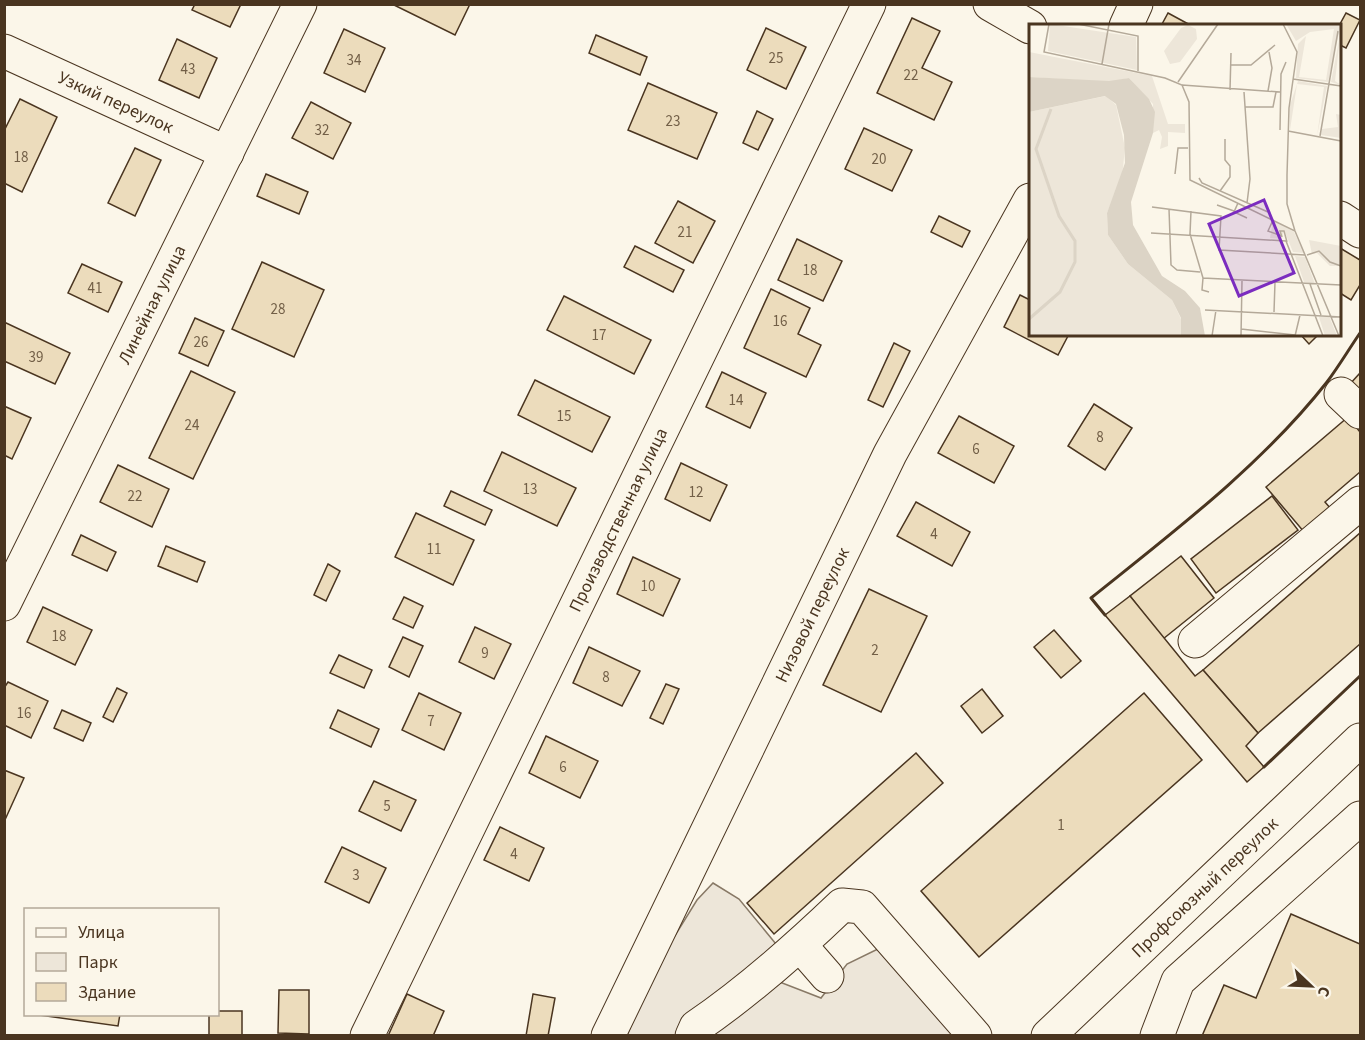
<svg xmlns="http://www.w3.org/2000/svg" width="1365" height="1040" font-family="'Source Sans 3',sans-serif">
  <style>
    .green { fill: #ede6d9; stroke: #887966; stroke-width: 1.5 }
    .building { fill: #ecdcbc; stroke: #4a3520; stroke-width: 1.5 }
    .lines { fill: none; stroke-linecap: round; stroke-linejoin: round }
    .minor-casing { stroke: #4a3520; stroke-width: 35 }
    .major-casing { stroke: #4a3520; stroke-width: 35 }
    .minor { stroke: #fbf6e9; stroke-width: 33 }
    .major { stroke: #fbf6e9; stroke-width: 33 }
    .wall { stroke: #4a3520; stroke-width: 3 }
    .labels { text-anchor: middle; stroke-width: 4.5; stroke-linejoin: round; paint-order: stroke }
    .number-label { font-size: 15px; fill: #725f47 }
    .street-label { font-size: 18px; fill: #4a3520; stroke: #fbf6e9 }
    .inset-river { fill: none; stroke: #dcd4c6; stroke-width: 3 }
    .inset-road { fill: none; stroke: #b4a999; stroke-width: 1.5 }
    .view { fill: #7b2cbf; fill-opacity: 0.15; stroke: #7b2cbf; stroke-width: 3 }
    .inset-edge { fill: none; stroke: #4a3520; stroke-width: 3 }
  </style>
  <rect width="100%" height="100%" fill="#fbf6e9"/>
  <polygon class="green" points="713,883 739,899 776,944 777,981 821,998 847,964 884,946 963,1036 627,1036 648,979 697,900"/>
  <g class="building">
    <polygon points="195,4 241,4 230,27 192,10"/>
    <polygon points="392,4 470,4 455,35"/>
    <polygon points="1168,13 1192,26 1161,26"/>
    <polygon points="1346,13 1360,20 1346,48 1340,45 1339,26"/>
    <polygon points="912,18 940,31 922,68 952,82 934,120 877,93"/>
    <polygon points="766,28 806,47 786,89 747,70"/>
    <polygon points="344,29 385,48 365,92 324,73"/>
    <polygon points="596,35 647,57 640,75 589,53"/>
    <polygon points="177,39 217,58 199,98 159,80"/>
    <polygon points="648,83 717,113 697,159 628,130"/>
    <polygon points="20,99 57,117 22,192 4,183 4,131"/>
    <polygon points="311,102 351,123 333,159 292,138"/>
    <polygon points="757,111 773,119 758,150 743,143"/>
    <polygon points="864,128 912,150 892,191 845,169"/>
    <polygon points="135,148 161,160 135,216 108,203"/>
    <polygon points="266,174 308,192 299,214 257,196"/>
    <polygon points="678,201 715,221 693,263 655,243"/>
    <polygon points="939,216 970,231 962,247 931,232"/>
    <polygon points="797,239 842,261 823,301 778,280"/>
    <polygon points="635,246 684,270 673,292 624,267"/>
    <polygon points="1340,248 1360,260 1360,285 1351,300 1340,293"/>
    <polygon points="262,262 324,290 294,357 232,329"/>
    <polygon points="82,264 122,282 108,312 68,293"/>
    <polygon points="771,289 810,308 798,334 821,345 806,377 744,348"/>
    <polygon points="1020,295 1030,300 1030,334 1069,334 1058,355 1004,327"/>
    <polygon points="564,296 651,340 634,374 547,330"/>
    <polygon points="195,318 224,331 208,366 179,353"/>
    <polygon points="4,322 70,353 55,384 4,361"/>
    <polygon points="1300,334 1319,334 1309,344"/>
    <polygon points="894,343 910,351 883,407 868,400"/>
    <polygon points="191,371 235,392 193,479 149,458"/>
    <polygon points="722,372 766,393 750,428 706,407"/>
    <polygon points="1360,373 1360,394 1350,384"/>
    <polygon points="535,380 610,417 592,452 518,415"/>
    <polygon points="1094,404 1132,428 1105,470 1068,446"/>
    <polygon points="4,406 31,418 12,459 4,455"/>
    <polygon points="959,416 1014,446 994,483 938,453"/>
    <polygon points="1348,417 1360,432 1360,472 1325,502 1337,516 1310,539 1266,487"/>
    <polygon points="502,452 576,488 557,526 484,491"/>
    <polygon points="681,463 727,485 710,521 665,499"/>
    <polygon points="118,465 169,489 152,527 100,502"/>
    <polygon points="451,491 492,510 485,525 444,506"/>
    <polygon points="1272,496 1298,530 1216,593 1191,559"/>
    <polygon points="916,502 970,532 952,566 897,536"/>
    <polygon points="416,513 474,540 453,585 395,557"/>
    <polygon points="1360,533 1360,644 1258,733 1203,670"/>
    <polygon points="81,535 116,552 107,571 72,555"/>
    <polygon points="166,546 205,562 197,582 158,566"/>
    <polygon points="1181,556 1214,598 1163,639 1130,596"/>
    <polygon points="633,557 680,579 663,616 617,594"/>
    <polygon points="328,564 340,571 326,601 314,595"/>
    <polygon points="869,589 927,616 881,712 823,685"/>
    <polygon points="1130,596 1195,676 1203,670 1258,733 1246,746 1264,767 1247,782 1105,615"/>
    <polygon points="404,597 423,606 413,628 393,619"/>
    <polygon points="43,607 92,630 75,665 27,642"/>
    <polygon points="475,627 511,644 494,679 459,662"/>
    <polygon points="1054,630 1081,661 1061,678 1034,647"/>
    <polygon points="403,637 423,646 409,677 389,667"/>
    <polygon points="589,647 640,671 622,706 573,683"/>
    <polygon points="339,655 372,670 364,688 330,673"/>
    <polygon points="8,682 48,701 31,738 4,725 4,688"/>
    <polygon points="666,684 679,689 663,724 650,718"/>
    <polygon points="117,688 127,693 113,722 103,717"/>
    <polygon points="982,689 1003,716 982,733 961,706"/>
    <polygon points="419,693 461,713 444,750 402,730"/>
    <polygon points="1144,693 1202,760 979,957 921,891"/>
    <polygon points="62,710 91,723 83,741 54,728"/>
    <polygon points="338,710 379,729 371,747 330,728"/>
    <polygon points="546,736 598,761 580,798 529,773"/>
    <polygon points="916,753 943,783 774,934 747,903"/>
    <polygon points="4,770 24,778 4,822"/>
    <polygon points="374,781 416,800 401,831 359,811"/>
    <polygon points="500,827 544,848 529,881 484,860"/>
    <polygon points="342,847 386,868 369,903 325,882"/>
    <polygon points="1291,914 1360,944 1360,1036 1202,1036 1224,985 1256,998"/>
    <polygon points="279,990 309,990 309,1034 278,1033"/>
    <polygon points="407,994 444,1011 433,1036 388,1036"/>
    <polygon points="533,994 555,998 548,1036 526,1036"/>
    <polygon points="218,1011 242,1011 242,1036 209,1036 209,1014 218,1014"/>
    <polygon points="32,1014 120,1014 118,1026"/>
  </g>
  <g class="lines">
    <g class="minor-casing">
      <g id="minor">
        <polyline points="990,4 1030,27"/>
        <polyline points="1126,26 1136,4"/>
        <path id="s1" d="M4,51L227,153"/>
        <polyline points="1340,218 1360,231"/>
        <polyline points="1341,394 1360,412"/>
        <path id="s2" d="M4,604L300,4"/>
        <polyline points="1195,641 1360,503"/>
        <polyline points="800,945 827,976"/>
        <path id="s3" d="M367,1036L869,4"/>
        <path id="s4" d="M608,1036L890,454L1030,200"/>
        <path d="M692,1036L696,1027C749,991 796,949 842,905L862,907L975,1036"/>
        <polyline points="1157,1036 1178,981 1360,818"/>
      </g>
    </g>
    <g class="major-casing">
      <g id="major">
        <path id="s5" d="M1048,1036L1360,740"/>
      </g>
    </g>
    <use href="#minor" class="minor"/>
    <use href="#major" class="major"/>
    <g class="wall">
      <path d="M1105,615L1091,598C1172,533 1262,465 1327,382C1339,366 1349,349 1360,333"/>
      <polyline points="1264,767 1360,676"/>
    </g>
  </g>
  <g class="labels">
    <g class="number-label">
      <text x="776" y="63">25</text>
      <text x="354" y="65">34</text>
      <text x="188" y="74">43</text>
      <text x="911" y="80">22</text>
      <text x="673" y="126">23</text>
      <text x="322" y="135">32</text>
      <text x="21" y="162">18</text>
      <text x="879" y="164">20</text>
      <text x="685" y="237">21</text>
      <text x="810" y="275">18</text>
      <text x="95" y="293">41</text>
      <text x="278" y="314">28</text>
      <text x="780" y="326">16</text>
      <text x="599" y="340">17</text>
      <text x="201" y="347">26</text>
      <text x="36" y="362">39</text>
      <text x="736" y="405">14</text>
      <text x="564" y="421">15</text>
      <text x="192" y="430">24</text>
      <text x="1100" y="442">8</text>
      <text x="976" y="454">6</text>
      <text x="530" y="494">13</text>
      <text x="696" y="497">12</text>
      <text x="135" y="501">22</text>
      <text x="934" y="539">4</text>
      <text x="434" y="554">11</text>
      <text x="648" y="591">10</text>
      <text x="59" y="641">18</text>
      <text x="875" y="655">2</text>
      <text x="485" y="658">9</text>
      <text x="606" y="682">8</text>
      <text x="24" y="718">16</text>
      <text x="431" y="726">7</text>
      <text x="563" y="772">6</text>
      <text x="387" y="811">5</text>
      <text x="1061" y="830">1</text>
      <text x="514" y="859">4</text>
      <text x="356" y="880">3</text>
    </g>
    <g class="street-label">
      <text dy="6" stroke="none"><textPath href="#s1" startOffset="123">Узкий переулок</textPath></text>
      <text dy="6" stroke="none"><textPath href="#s2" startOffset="334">Линейная улица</textPath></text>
      <text dy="6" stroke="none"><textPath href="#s3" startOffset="574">Производственная улица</textPath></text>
      <text dy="6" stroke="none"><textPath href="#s4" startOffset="468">Низовой переулок</textPath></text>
      <text dy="6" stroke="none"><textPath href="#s5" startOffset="216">Профсоюзный переулок</textPath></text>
    </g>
  </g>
  <g transform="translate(1029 24)">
    <rect width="312" height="312" fill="#fbf6e9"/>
    <path d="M21,0L107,13L108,46L19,27ZM257,0H312L299,58L267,54L269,20L277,12L270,53L297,56L305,5L281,8L267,17ZM159,1L167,5L168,15L151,38L141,40L135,27L152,4ZM312,6L306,57L312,61L302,58ZM0,28L123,52L139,100H156V109L139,108V122L131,125L133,113L130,106L124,109V80L100,54L81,58L0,53ZM269,57L298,62L288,112L295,63L268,60L261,106V81ZM77,72L87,81L96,124L93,153L78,189L79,211L99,240L143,276L152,295V312H0V88ZM307,90L312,91V114L292,111L293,105L309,103ZM244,196L265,208L275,229L264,228L255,206L253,215L241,214ZM280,216L312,222V242H301L288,229L283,230ZM266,232L276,233L286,260L275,258ZM300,292L308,312H296L290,293Z" fill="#ede6d9"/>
    <path d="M0,53L80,57L100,54L120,75L126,88L124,109L102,178L104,201L133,252L156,267L171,284L176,312H152V294L143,276L99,240L79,211L78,189L96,139L95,111L87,80L76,72L0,88Z" fill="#dcd4c6"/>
    <path class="inset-river" d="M0,295L31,268L46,238V217L30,192L7,125L22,85"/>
    <path class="inset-road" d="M20,0L15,28L136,54L153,61L160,78L161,156L266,207L310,312M49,0L109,12V47M254,0L268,28L260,84L258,151V180L266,207M73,40L80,0M202,41H222L246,21M264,55L312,62M149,58L189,0M153,61L251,68M201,66L202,29M239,67L243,44L240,28M215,68L221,155L218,179M216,83H244L247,68M251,106L252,50L257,38M259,107L312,117M291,112L309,7M146,150L149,124H159M170,154L173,159L239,188M191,167L201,153V142L196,136V115M209,179L205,188L218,194M188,181L205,187M123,183L192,192L190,226L276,231M140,185L142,241L148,246L171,248M162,187L161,210L174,254L312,261M244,196L239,207L253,212M122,209L257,217L294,312M253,213L251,207H255L258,218M278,231L290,227L301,238L312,242M174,254L173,266L180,268M281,260L292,291M176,286L312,293M245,288L246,258M212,305L266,311M183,312L187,286M212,312L213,257M266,312L271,291"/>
    <path class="view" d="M235,176L265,249L210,272L180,200Z"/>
    <rect width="312" height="312" class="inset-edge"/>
  </g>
  <rect width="1365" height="1040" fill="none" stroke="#4a3520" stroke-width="12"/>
  <rect x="24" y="908" width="195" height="108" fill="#fbf6e9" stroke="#b4a999" stroke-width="1.5"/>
  <rect x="36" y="928" width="30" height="9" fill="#fbf6e9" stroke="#b4a999" stroke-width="1.5"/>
  <text x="78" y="938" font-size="18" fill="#4a3520">Улица</text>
  <rect x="36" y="953" width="30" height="18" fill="#ede6d9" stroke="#b4a999" stroke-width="1.5"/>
  <text x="78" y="968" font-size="18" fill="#4a3520">Парк</text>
  <rect x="36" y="983" width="30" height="18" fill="#ecdcbc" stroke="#b4a999" stroke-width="1.5"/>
  <text x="78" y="998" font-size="18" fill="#4a3520">Здание</text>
  <g transform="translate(1311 986) rotate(113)" stroke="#fbf6e9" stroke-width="4.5" paint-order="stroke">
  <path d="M0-4.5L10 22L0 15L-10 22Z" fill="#4a3520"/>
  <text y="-9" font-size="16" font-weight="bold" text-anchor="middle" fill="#4a3520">С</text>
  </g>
</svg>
